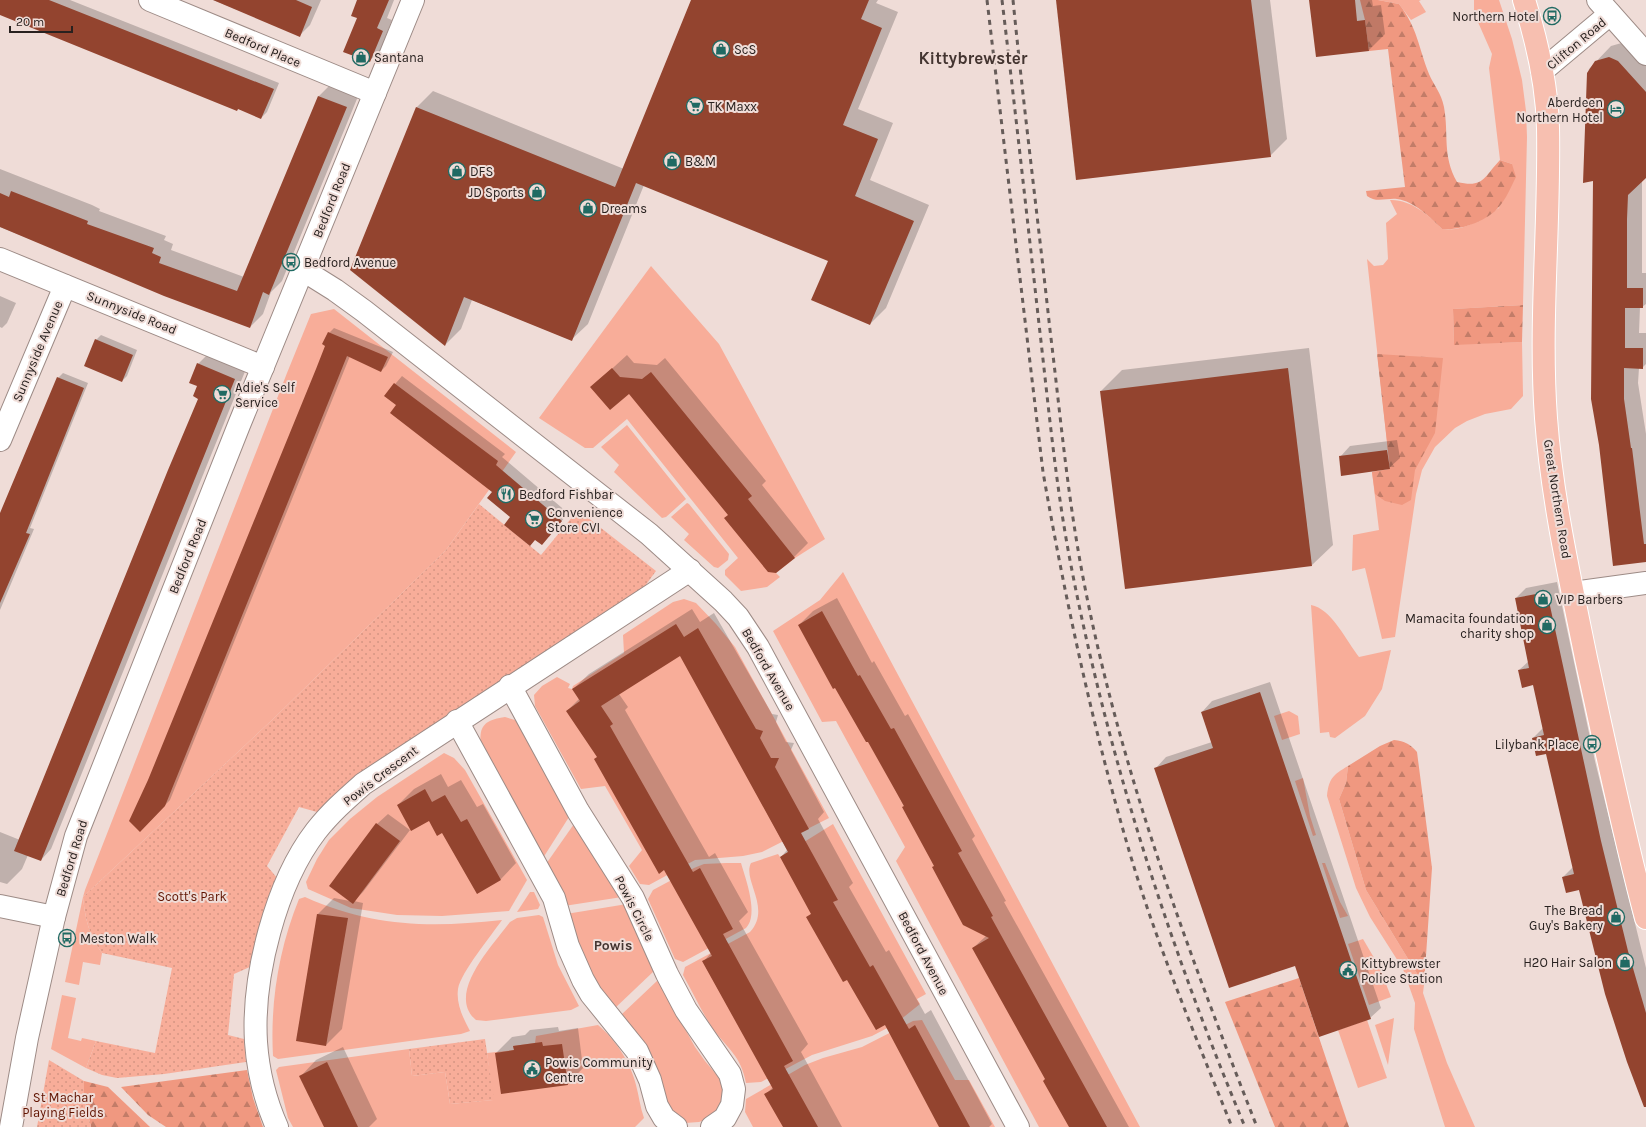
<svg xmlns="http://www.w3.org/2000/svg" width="1646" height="1127" font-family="Karla,sans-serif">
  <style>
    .green { fill: #f8ad99 }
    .forest { fill: url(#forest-firs) }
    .park { fill: url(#park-dots) }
    .shadow { fill: #0003 }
    .building { fill: #93442f }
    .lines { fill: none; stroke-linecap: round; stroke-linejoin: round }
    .street-casing { stroke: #9d8b86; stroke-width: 24 }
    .secondary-casing { stroke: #9d8b86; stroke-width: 24 }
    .primary-casing { stroke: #fff; stroke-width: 24 }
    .street { stroke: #fff; stroke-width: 22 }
    .secondary { stroke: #fff; stroke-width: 22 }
    .primary { stroke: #f7bfb0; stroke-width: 22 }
    .rail { stroke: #665c59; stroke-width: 3; stroke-dasharray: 5 5; stroke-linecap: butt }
    .labels { text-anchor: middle; stroke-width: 4; stroke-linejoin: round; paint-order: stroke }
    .poi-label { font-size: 13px; fill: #28211f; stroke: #efdcd7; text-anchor: start }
    .street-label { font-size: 13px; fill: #28211f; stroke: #efdcd7 }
    .park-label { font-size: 13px; fill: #601300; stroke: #efdcd7 }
    .neighbourhood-label { font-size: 14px; font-weight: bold; fill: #443531; stroke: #efdcd7 }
    .district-label { font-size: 17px; font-weight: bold; fill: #443531; stroke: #efdcd7 }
  </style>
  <defs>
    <pattern id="forest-firs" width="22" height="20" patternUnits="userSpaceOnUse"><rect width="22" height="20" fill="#f09880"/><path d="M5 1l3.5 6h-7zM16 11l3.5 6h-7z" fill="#c27c68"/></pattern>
    <pattern id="park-dots" width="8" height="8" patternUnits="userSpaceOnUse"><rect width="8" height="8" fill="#f8ad99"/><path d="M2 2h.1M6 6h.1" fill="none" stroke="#d59583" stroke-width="1.8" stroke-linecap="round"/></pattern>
  </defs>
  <rect width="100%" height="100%" fill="#efdcd7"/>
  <g class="green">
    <polygon points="1378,0 1421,0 1419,1 1426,12 1411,20 1399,4"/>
    <path d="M1474,0H1499L1512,39L1522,80L1526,111L1527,137L1523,305L1453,309L1454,344L1522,342L1523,396L1511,409L1485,414L1467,421L1455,428L1435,447L1422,470L1416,494L1395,637L1382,639L1365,568L1352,571L1353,535L1379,530L1372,472L1390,469L1367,259L1374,266L1383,265L1388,259L1386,223L1397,214L1390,200C1410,199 1429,215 1442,229C1464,232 1481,219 1499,208L1512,164L1500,160L1489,68L1492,54L1474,13Z"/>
    <polygon points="651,266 719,344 825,539 795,558 776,573 780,577 767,587 741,591 725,575 725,570 738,558 627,419 593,448 585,448 539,418"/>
    <path d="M334,309L516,452L446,550L272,720L83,897C85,918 89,936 102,953L100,965L83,962L79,985L65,982L83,897L85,890L287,373L311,314Z"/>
    <polygon points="627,425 686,499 666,517 662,518 614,472 619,465 601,447"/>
    <polygon points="687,503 689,504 729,554 728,560 718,568 714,567 684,540 689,534 671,517"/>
    <polygon points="843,572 1140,1127 1039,1127 896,861 905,847 836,721 822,722 773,631 820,600"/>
    <polygon points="684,599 696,603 716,624 735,647 829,818 762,852 743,856 695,860 649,885 640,884 629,866 642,850 605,786 581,789 535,706 534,695 542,686 557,677 570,684 568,688 572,689 573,686 624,653 623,635 673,602"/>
    <path d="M1311,605C1331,608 1347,642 1359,657L1391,650L1382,689L1365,716L1335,738L1330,737L1329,732L1320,733Z"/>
    <polygon points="1289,711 1298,716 1300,734 1282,740 1274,716"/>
    <path d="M505,717L515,720L522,726L569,817L543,858L481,745C478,724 487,720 505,717Z"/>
    <polygon points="444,753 454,758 465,770 527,880 509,911 442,916 397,915 351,908 308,889 306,882 317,859 329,840 350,819 377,797"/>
    <path d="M1348,766L1346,783L1339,799L1366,890L1424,985L1423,993L1447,1063L1475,1127H1445L1414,1029L1415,1003L1403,969L1370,917L1356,888L1327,796C1329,778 1333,775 1348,766Z"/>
    <polygon points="1303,778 1310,816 1316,835 1313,836 1295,781"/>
    <polygon points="574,824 622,897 564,906 546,864"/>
    <path d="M833,824L926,994L917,999L920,1004L895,1024L872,1036L812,1055L761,1082L746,1083C741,1056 728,1049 713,1029C702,1012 693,993 683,975L685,967L750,932C772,908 742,880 751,863L778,854L780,857Z"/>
    <path d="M726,863H741C746,880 759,915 746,928L683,962L675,959L648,899L653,890L694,868L704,864Z"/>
    <polygon points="1325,863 1340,902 1348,916 1340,918 1322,863"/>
    <polygon points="530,892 534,892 540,905 538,909 517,912"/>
    <path d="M305,897C372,927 430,928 502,920C491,936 461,972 458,989C456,1004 463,1018 470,1031L461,1034L278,1059L273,1056C270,1002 279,948 299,899Z"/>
    <polygon points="627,904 654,971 614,1009 598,992 566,914"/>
    <path d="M539,915L543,917L558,965L579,1006L571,1010L486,1021L476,1020C445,994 494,944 510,922L517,918Z"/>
    <polygon points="1363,939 1380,968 1391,997 1369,1005 1348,944"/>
    <polygon points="658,980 695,1047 705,1061 721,1080 725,1089 722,1107 708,1119 699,1122 685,1123 669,1111 643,1043 633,1028 621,1015"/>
    <polygon points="62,995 76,998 68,1038 81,1041 82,1038 96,1041 86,1068 51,1049"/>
    <polygon points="1394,1018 1388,1065 1375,1025"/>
    <polygon points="922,1020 955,1080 969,1080 995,1127 753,1127 745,1112 746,1099 805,1065 823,1058 862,1047 913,1021"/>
    <polygon points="1367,1020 1387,1078 1358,1088 1338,1030"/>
    <path d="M598,1025C615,1039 631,1063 636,1085C639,1096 640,1107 644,1118L635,1127H293L288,1118L276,1070L279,1067L409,1049L412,1076L445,1072L450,1104L493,1100L487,1053L514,1050L513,1046L535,1043L536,1036Z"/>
  </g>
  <g class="forest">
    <path d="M1360,0H1378L1399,4C1418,29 1418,46 1429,74C1434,86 1441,92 1444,107C1449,135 1442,155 1457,182C1484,188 1483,178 1500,160L1512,164L1516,177C1511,187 1506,199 1499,207C1487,221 1460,231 1442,229C1431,218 1414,201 1397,199C1386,198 1376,203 1367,196L1366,191L1405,187L1388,49L1369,51L1365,20Z"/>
    <polygon points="1523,305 1522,342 1454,345 1453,309"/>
    <polygon points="1377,354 1443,358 1435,433 1415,470 1411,500 1402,505 1385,501 1375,494 1372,472 1390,469"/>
    <path d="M1394,740C1405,741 1410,744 1417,752L1432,868L1424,985L1366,890L1339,799L1346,783L1348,766L1380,746Z"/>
    <polygon points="1299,978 1349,1127 1275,1127 1225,1002"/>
    <polygon points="247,1070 253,1098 263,1127 166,1127 148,1115 121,1087"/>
    <polygon points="84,1081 108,1087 150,1127 91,1127 84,1098"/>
  </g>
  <g class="park">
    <path d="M479,504L541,555L578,510L656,571L645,586L638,591L371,766L347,784L317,812L299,807L267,866L278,879L252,966L234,974L228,1035L244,1039L246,1062L164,1074L117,1078L102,1075L86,1068L96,1041L155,1053L172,968L102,953C89,936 85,918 83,897L272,720L446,550Z"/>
    <polygon points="485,1039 494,1100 450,1104 445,1072 412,1076 409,1049"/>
    <polygon points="49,1060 84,1081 84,1098 91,1127 37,1127"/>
  </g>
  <g class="shadow">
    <polygon points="0,0 70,0 279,83 267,112 261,118 239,108 237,110 0,14"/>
    <polygon points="213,0 321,0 310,25 300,35"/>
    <polygon points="358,0 394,0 387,18 392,20 380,51 369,61 358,18"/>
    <polygon points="692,0 878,0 876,3 898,12 858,109 893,123 870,180 929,205 886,308 870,324 829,260 644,185 588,324 571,340 472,300 461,329 445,345 351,269 417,107 433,91 624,169"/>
    <polygon points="1057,0 1270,0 1287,139 1270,156"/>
    <polygon points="1310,0 1372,0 1373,6 1381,5 1385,34 1369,50"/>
    <polygon points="1625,42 1646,60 1646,177 1642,181 1642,273 1646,273 1646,304 1642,307 1640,307 1639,333 1646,333 1646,364 1642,368 1639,368 1638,383 1646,434 1646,561 1614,564 1594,180 1587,79 1589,69 1611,46"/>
    <polygon points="332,83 359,94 282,281 271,292 263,314 250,327 0,227 0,169 92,205 100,209 99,211 166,236 164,240 173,244 171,250 244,277 319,96"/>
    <polygon points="0,296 16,303 7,323 2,328 0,327"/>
    <polygon points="334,328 393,352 386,366 381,371 350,356 170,800 140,831 149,780 327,345 329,333"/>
    <polygon points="101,335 137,350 127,376 122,381 96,340"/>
    <polygon points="1309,348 1333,545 1312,565 1101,391 1122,370"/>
    <polygon points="209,353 246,369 51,849 41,860 28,855 22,869 7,884 0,882 0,832 20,840 200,398 198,364"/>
    <polygon points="627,355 634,363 657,365 665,358 766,481 762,485 808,543 794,557 729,515 629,392 591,388"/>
    <polygon points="63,373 88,383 30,528 34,529 0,610 0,527 2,510 58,378"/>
    <polygon points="402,376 505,454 502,457 568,513 549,537 512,517 494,492 397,405 385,396"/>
    <polygon points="1397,440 1400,458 1389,468 1340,457 1350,446"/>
    <polygon points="1557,582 1595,761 1646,968 1646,1106 1579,889 1563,877 1573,867 1547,752 1533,738 1543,728 1534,684 1519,670 1529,661 1516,598 1526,588"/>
    <polygon points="837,598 872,663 874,661 905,716 908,714 975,836 972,839 1006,901 1004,902 1129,1127 1070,1127 1046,1079 973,948 986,936 935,865 869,740 799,625 813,611"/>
    <polygon points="692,609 700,622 714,613 772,714 778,715 776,722 786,742 794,743 791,750 824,812 818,819 853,883 849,887 886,952 889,950 925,1014 931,1010 992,1124 989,1127 941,1127 885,1024 848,979 808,917 812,913 781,857 787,850 681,654 619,694 628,707 625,710 709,857 715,853 748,912 739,921 808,1044 801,1052 842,1127 784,1127 766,1094 773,1087 703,962 711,953 665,869 598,757 567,711 579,699 573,689 589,674"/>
    <polygon points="1270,682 1381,1008 1370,1018 1295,965 1156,768 1166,757 1212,742 1202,712 1212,701"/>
    <polygon points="441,774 448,787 461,780 477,807 483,804 516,863 501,879 477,892 443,832 429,820 398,805 414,789"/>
    <polygon points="388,814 410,830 363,892 354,901 363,903 342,1029 326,1045 297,1040 318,914 334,898 350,901 377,824"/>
    <polygon points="558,1027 559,1031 578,1028 583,1068 568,1084 496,1053 512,1037 525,1035 530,1030"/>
    <polygon points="343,1047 377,1119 369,1127 325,1127 301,1076 316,1060"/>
  </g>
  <g class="building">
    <polygon points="0,0 49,0 274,89 261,119 238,109 237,111 0,15"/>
    <polygon points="213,0 296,0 312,7 300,37"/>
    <polygon points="357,0 389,0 377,28 383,31 370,62 343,52 357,18 351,16"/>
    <polygon points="691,0 869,0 861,19 882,28 843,125 878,139 855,196 914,221 870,325 811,300 828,261 636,183 572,341 464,297 445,346 350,270 416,107 615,187"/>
    <polygon points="1056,0 1251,0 1271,157 1076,180"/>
    <polygon points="1309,0 1355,0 1357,21 1365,20 1369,51 1316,57"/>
    <polygon points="1609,57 1618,61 1646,92 1646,178 1628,195 1627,219 1627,288 1643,288 1643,308 1625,308 1625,348 1643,348 1643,369 1624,368 1624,399 1631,448 1632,448 1644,544 1646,544 1646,562 1613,566 1599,445 1591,399 1593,181 1583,183 1587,73 1595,61"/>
    <polygon points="318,96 347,107 269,295 263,292 250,328 164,296 0,227 0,193 9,197 11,191 88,221 87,224 154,248 152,253 161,257 159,263 237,291"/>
    <polygon points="328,332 388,357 381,372 347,356 165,806 140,832 129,821 148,780 316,369 325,346 322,344"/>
    <polygon points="95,339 133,355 122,382 84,366"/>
    <polygon points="197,363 235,379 41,861 14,851 168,470 198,399 193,396 197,386 189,383"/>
    <polygon points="612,368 620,377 642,379 651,372 752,496 748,499 795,558 776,573 768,572 724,518 728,515 629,394 610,410 590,387"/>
    <polygon points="1288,368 1312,566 1125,589 1100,391"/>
    <polygon points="57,377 84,388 26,533 30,534 0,603 0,513"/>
    <polygon points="394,383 498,461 496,465 562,521 542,545 535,540 530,546 504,525 510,517 487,498 492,492 390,413 396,405 384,396"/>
    <polygon points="1387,450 1390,469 1341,476 1339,456"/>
    <polygon points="1547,592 1601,841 1628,951 1646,1013 1646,1107 1644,1107 1627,1062 1605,994 1579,890 1566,893 1562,877 1574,874 1546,754 1536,756 1532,738 1544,735 1533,685 1522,688 1518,670 1529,668 1515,598"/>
    <polygon points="822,611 858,676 860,675 891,729 894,728 962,851 958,853 993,916 991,917 1107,1127 1069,1127 1043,1081 1045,1079 972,948 989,938 963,925 932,867 934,866 902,807 904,806 868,742 866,742 835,688 833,689 798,625"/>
    <polygon points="676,624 684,637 698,628 756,729 763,731 760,738 771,758 779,758 775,767 809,829 801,833 838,900 833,902 870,967 873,965 909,1029 915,1025 970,1127 939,1127 885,1025 876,1030 847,980 843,982 806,917 811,914 780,857 788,852 680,656 601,706 613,724 610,726 693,872 700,868 733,929 723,934 793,1061 784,1066 818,1127 783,1127 764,1094 773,1089 702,961 712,956 664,870 659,874 594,759 597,757 566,711 580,701 572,689"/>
    <polygon points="1260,692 1371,1019 1319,1037 1295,966 1229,988 1154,768 1213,748 1201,712"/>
    <polygon points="425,789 432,802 445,795 461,822 467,819 501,880 477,894 442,833 437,836 429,821 411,831 397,805"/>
    <polygon points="376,823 400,841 353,904 329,886"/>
    <polygon points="317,914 348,918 326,1046 296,1041"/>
    <polygon points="542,1042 543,1046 562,1044 568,1085 501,1094 495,1053 514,1050 513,1046"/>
    <polygon points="327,1062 358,1127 324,1127 299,1076"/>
  </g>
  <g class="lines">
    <g class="street-casing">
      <g id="street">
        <polyline points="150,0 375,93"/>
        <polyline points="1542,71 1610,14"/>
        <polyline points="0,259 263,367"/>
        <polyline points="303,270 335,290 364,311 649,534 723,601 738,617 758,647 1018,1127"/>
        <polyline points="0,440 65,286"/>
        <polyline points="1573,593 1646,583"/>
        <polyline points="510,686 578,811 633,898 667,974 686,1010 730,1074 734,1089 732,1105 725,1118 712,1127"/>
        <polyline points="457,721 554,898 568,946 583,980 591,994 637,1051 650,1080 657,1106 664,1118 676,1127"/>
        <polyline points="0,906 54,917"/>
        <path d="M277,1127C265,1100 258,1071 256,1042C252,976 276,883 316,831C330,813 346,799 363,784L690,570"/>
      </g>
    </g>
    <g class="secondary-casing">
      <g id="secondary">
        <polyline points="1598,0 1646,54"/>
        <polyline points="11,1127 27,1038 54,917 76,836 239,425 413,0"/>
      </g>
    </g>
    <g class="primary-casing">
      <path id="primary" d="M1524,0C1537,41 1547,85 1548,128C1550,225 1539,322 1546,418C1552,499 1570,579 1586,658C1605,745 1623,832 1646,918"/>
    </g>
    <use href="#street" class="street"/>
    <use href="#secondary" class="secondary"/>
    <use href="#primary" class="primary"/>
    <g class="rail">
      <path d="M987,0L1043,472C1065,598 1092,724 1128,847C1156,943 1195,1035 1232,1127"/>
      <path d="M1002,0C1015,108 1027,216 1039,324C1048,401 1055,479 1069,555C1106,751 1168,943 1245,1127"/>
      <path d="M1013,0C1024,110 1038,220 1050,330C1060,411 1067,492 1082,572C1118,764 1186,946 1257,1127"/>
    </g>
  </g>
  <defs>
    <g id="bus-ring" transform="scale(0.9)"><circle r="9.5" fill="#efdcd7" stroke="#206a63" stroke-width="1.5"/><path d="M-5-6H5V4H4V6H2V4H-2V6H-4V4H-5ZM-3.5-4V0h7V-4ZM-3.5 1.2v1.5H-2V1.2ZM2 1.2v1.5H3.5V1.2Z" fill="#206a63"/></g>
    <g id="shop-ring" transform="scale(0.9)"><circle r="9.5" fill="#efdcd7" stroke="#206a63" stroke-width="1.5"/><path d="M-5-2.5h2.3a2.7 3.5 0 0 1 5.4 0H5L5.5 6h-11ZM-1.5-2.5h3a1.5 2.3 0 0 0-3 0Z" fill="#206a63"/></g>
    <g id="supermarket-ring" transform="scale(0.9)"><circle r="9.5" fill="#efdcd7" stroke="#206a63" stroke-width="1.5"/><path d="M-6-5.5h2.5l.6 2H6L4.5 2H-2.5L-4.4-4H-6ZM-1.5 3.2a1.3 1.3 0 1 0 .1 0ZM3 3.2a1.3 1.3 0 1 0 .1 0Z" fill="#206a63"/></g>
    <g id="hotel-ring" transform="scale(0.9)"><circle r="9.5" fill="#efdcd7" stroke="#206a63" stroke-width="1.5"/><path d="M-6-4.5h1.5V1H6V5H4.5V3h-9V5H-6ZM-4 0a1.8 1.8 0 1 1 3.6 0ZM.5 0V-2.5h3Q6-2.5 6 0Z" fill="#206a63"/></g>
    <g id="restaurant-ring" transform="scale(0.9)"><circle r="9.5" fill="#efdcd7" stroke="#206a63" stroke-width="1.5"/><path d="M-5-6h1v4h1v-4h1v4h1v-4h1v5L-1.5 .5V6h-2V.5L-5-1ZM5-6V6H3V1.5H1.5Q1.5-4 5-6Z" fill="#206a63"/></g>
    <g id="civic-ring" transform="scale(0.9)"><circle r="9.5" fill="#efdcd7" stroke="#206a63" stroke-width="1.5"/><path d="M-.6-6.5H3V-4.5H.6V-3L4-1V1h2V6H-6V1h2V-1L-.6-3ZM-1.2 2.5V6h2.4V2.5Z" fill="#206a63"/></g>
  </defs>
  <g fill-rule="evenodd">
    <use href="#bus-ring" x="1552" y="16"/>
    <use href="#shop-ring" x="721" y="49"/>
    <use href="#shop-ring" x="361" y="57"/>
    <use href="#supermarket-ring" x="695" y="106"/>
    <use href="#hotel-ring" x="1616" y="109"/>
    <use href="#shop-ring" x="672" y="161"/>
    <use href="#shop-ring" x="457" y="171"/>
    <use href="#shop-ring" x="537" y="192"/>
    <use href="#shop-ring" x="588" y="208"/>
    <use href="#bus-ring" x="291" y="262"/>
    <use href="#supermarket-ring" x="222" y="394"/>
    <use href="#restaurant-ring" x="506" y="494"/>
    <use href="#supermarket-ring" x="534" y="519"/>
    <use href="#shop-ring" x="1543" y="599"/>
    <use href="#shop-ring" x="1547" y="625"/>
    <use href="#bus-ring" x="1592" y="744"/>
    <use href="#shop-ring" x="1616" y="917"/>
    <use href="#bus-ring" x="67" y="938"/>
    <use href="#shop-ring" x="1625" y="962"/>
    <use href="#civic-ring" x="1348" y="970"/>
    <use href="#civic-ring" x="532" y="1069"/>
  </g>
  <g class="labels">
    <g class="poi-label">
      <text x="1539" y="21" text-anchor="end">Northern Hotel</text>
      <text x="734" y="54">ScS</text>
      <text x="374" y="62">Santana</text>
      <text x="1603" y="107" text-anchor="end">Aberdeen<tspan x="1603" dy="15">Northern Hotel</tspan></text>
      <text x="708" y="111">TK Maxx</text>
      <text x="685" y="166">B&amp;M</text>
      <text x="470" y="176">DFS</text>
      <text x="524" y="197" text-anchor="end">JD Sports</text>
      <text x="601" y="213">Dreams</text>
      <text x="304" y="267">Bedford Avenue</text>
      <text x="235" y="392">Adie's Self<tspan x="235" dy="15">Service</tspan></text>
      <text x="519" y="499">Bedford Fishbar</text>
      <text x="547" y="517">Convenience<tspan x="547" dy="15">Store CVI</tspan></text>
      <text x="1556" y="604">VIP Barbers</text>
      <text x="1534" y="623" text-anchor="end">Mamacita foundation<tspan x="1534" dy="15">charity shop</tspan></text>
      <text x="1579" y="749" text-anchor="end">Lilybank Place</text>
      <text x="1603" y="915" text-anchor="end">The Bread<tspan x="1603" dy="15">Guy's Bakery</tspan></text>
      <text x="80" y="943">Meston Walk</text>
      <text x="1612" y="967" text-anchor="end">H2O Hair Salon</text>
      <text x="1361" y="968">Kittybrewster<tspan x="1361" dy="15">Police Station</tspan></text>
      <text x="545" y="1067">Powis Community<tspan x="545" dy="15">Centre</tspan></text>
    </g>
    <g class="street-label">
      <text transform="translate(1576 43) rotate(-40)" y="5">Clifton Road</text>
      <text transform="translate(263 47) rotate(23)" y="5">Bedford Place</text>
      <text transform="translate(331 200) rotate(-68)" y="5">Bedford Road</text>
      <text transform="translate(132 312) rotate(22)" y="5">Sunnyside Road</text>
      <text transform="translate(37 351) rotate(-67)" y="5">Sunnyside Avenue</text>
      <text transform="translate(1558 499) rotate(81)" y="5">Great Northern Road</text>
      <text transform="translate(187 556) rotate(-68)" y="5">Bedford Road</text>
      <text transform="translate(769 669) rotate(60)" y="5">Bedford Avenue</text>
      <text transform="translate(380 775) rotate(-37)" y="5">Powis Crescent</text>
      <text transform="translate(71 858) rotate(-73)" y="5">Bedford Road</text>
      <text transform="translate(635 908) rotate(63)" y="5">Powis Circle</text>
      <text transform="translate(924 953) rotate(62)" y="5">Bedford Avenue</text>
    </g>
    <g class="park-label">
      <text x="192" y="901">Scott's Park</text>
      <text x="63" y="1102">St Machar<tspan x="63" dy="15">Playing Fields</tspan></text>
    </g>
    <g class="neighbourhood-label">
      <text x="613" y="950">Powis</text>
    </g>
    <g class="district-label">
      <text x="973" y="64">Kittybrewster</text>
    </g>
  </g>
  <path d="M10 26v6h62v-6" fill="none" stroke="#28211f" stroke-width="2"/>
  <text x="16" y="26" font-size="12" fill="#28211f" stroke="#efdcd7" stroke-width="3" paint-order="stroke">20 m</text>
</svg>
